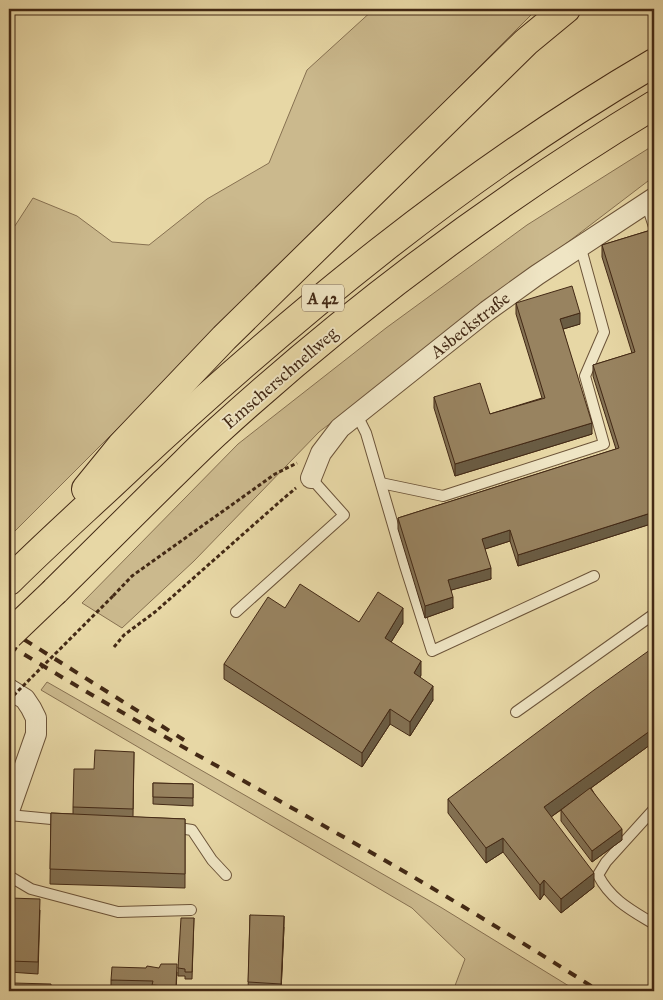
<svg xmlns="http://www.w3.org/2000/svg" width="663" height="1000" font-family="'IM FELL Great Primer',serif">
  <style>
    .grass { fill: #cbb98d; stroke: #877151 }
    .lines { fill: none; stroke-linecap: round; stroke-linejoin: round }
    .service-casing { stroke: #6c5439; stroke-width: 12 }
    .minor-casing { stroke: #6c5439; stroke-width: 22 }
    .motorway-casing { stroke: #432915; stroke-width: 30 }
    .path { stroke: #432915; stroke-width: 3; stroke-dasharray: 4 2.5; stroke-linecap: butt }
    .service { stroke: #efe5c4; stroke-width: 10 }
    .minor { stroke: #efe5c4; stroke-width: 20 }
    .motorway { stroke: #e7d7a5; stroke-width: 28 }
    .rail { stroke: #432915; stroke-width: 4; stroke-dasharray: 9 9; stroke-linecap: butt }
    .motorway-bridge-casing { stroke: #432915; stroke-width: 30; stroke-linecap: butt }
    .path-bridge { stroke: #432915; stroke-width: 3; stroke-dasharray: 4 2.5; stroke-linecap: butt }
    .motorway-bridge { stroke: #e7d7a5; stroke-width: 28 }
    .wall { fill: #837153; stroke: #432915 }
    .shaded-wall { fill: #6a5c43; stroke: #432915 }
    .building { fill: #988360; stroke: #432915 }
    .labels { text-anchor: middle; stroke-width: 4; stroke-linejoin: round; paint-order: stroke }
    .shield { fill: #efe5c4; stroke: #77614a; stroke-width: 1 }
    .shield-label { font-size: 16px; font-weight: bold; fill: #432915 }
    .street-label { font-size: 18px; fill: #432915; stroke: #efe5c4 }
  </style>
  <rect width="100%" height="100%" fill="#e7d7a5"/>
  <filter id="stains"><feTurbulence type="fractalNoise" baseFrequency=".004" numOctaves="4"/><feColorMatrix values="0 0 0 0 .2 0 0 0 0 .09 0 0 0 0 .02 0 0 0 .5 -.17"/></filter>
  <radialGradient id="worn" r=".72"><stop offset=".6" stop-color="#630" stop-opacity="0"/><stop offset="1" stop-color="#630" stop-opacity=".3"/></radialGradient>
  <g class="grass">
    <polygon points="374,9 537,9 9,537 9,235 33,198 77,216 112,242 149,245 207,199 269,163 307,70"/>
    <polygon points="654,145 654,178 648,181 319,432 194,561 122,628 82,603 238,444 386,328 527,225"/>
    <polygon points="47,682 442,908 577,991 453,991 465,959 412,908 41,690"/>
  </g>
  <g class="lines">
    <g class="service-casing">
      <g id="service">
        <polyline points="646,202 654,227"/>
        <polyline points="357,415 366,433 405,566 432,651 594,576"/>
        <polyline points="381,483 443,496 604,444 585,376 604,332 580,245"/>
        <polyline points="236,612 344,515 311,478"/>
        <polyline points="516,712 654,614"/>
        <path d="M654,809L606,862L598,875C611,900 631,910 654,924"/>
        <polyline points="9,815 62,820"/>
        <polyline points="172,827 192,830 212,860 226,875"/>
        <polyline points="9,876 31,889 118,912 191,910"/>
      </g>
    </g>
    <g class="minor-casing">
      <g id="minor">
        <polyline points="311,478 321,453 340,428 487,311 537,275 654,198"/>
        <polyline points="9,689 25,699 31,708 36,718 36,734 9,811"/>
      </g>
    </g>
    <g class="motorway-casing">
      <g id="motorway">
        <polyline points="86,489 121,446 224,338 526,42 566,9"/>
        <path d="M9,581C48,542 90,505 130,467C291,317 464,174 654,63"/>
        <path d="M55,591C91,555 127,520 163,484C182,466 200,447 219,430C353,308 499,199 654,105"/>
      </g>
    </g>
    <g class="path">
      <polyline points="113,596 132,576 275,474 297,463"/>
      <polyline points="114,647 124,635 155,612 284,498 296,488"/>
    </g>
    <use href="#service" class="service"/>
    <use href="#minor" class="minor"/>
    <use href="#motorway" class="motorway"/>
    <g class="rail">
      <polyline points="9,630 184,740"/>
      <path d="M9,645C117,712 229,772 340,835C428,884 514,937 599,991"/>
    </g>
    <g class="motorway-bridge-casing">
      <polyline id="motorway-bridge" points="9,635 55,591"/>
    </g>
    <polyline class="path-bridge" points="9,700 113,596"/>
    <use href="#motorway-bridge" class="motorway-bridge"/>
  </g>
  <g class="wall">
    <polygon points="651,230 654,523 518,566 510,541 485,549 491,579 451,590 453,608 425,618 398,529 398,518 616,449 593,376 593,365 632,353 602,257 602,245"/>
    <polygon points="516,303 580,324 563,329 592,434 455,476 434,408 434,397 490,414 542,398 516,314"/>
    <polygon points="285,608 359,622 403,623 391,642 421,675 420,677 433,700 410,736 390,724 362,767 224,679 224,664"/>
    <polygon points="654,742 591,788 622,840 592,862 561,821 561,810 551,817 594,887 561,913 544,894 540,900 503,852 486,863 448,813 448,799"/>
    <polygon points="134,752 133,817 185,819 185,888 50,884 51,813 73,814 73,807"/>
    <polygon points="153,783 193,784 193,806 153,804"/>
    <polygon points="9,898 40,910 38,974 9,972"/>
    <polygon points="250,915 284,927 281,991 248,991"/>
    <polygon points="194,918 192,979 185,979 185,976 178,976 178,968"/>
    <polygon points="177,972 176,991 152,991 152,989 111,987 111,980"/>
  </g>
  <g class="shaded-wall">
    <polygon points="580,313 580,324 560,330 560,319"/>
    <polygon points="592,423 592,434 455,476 455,464"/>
    <polygon points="654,512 654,523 518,566 518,555"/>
    <polygon points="510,530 510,541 482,550 482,539"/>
    <polygon points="491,568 491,579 448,591 448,580"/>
    <polygon points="453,597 453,608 425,618 425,606"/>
    <polygon points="403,608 403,623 385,652 385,638"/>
    <polygon points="421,661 421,675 414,687 414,673"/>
    <polygon points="433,686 433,700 410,736 410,722"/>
    <polygon points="390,709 390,724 362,767 362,753"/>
    <polygon points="654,728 654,742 544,822 544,807"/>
    <polygon points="622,829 622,840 592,862 592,851"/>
    <polygon points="503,838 503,852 486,863 486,848"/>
    <polygon points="594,873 594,887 561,913 561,899"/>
    <polygon points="544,880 544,894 540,900 540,885"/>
    <polygon points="284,916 284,927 281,991 281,984"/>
  </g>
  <g class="building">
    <polygon points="651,230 654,240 654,512 518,555 510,530 482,539 491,568 448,580 453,597 425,606 398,518 619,448 593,365 635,352 602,245"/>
    <polygon points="572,286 580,313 560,319 592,423 455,464 434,397 480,383 490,414 545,398 516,303"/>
    <polygon points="300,584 359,622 378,592 403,608 385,638 421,661 414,673 433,686 410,722 390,709 362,753 224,664 268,597 285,608"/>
    <polygon points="654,647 654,728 544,807 594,873 561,899 544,880 540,885 503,838 486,848 448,799 594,690"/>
    <polygon points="95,750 134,752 133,809 73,807 74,769 94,769"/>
    <polygon points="153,783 193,784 193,798 153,797"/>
    <polygon points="590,788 622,829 592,851 561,810"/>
    <polygon points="51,813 185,819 185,874 50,869"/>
    <polygon points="9,898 40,899 38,962 9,961"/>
    <polygon points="250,915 284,916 281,984 248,982"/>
    <polygon points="181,918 194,918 192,972 185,972 185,969 178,968"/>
    <polygon points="161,964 177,964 176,987 152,985 153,981 111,980 112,967 146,968 147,966 159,968"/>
    <polygon points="13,983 51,984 51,991 13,991"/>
  </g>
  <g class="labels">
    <rect class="shield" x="302" y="284.5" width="42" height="27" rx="4"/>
    <g class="shield-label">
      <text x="323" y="304">A 42</text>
    </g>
    <g class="street-label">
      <text transform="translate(470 325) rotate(-38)" y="6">Asbeckstraße</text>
      <text transform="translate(280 378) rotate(-41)" y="6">Emscherschnellweg</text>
    </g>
  </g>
  <rect width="663" height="1000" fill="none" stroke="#e7d7a5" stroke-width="30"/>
  <rect x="10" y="10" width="643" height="980" fill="none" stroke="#432915" stroke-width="2.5"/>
  <rect x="15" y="15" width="633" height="970" fill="none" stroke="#432915"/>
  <rect width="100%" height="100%" filter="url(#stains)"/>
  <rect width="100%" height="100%" fill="url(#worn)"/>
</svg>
